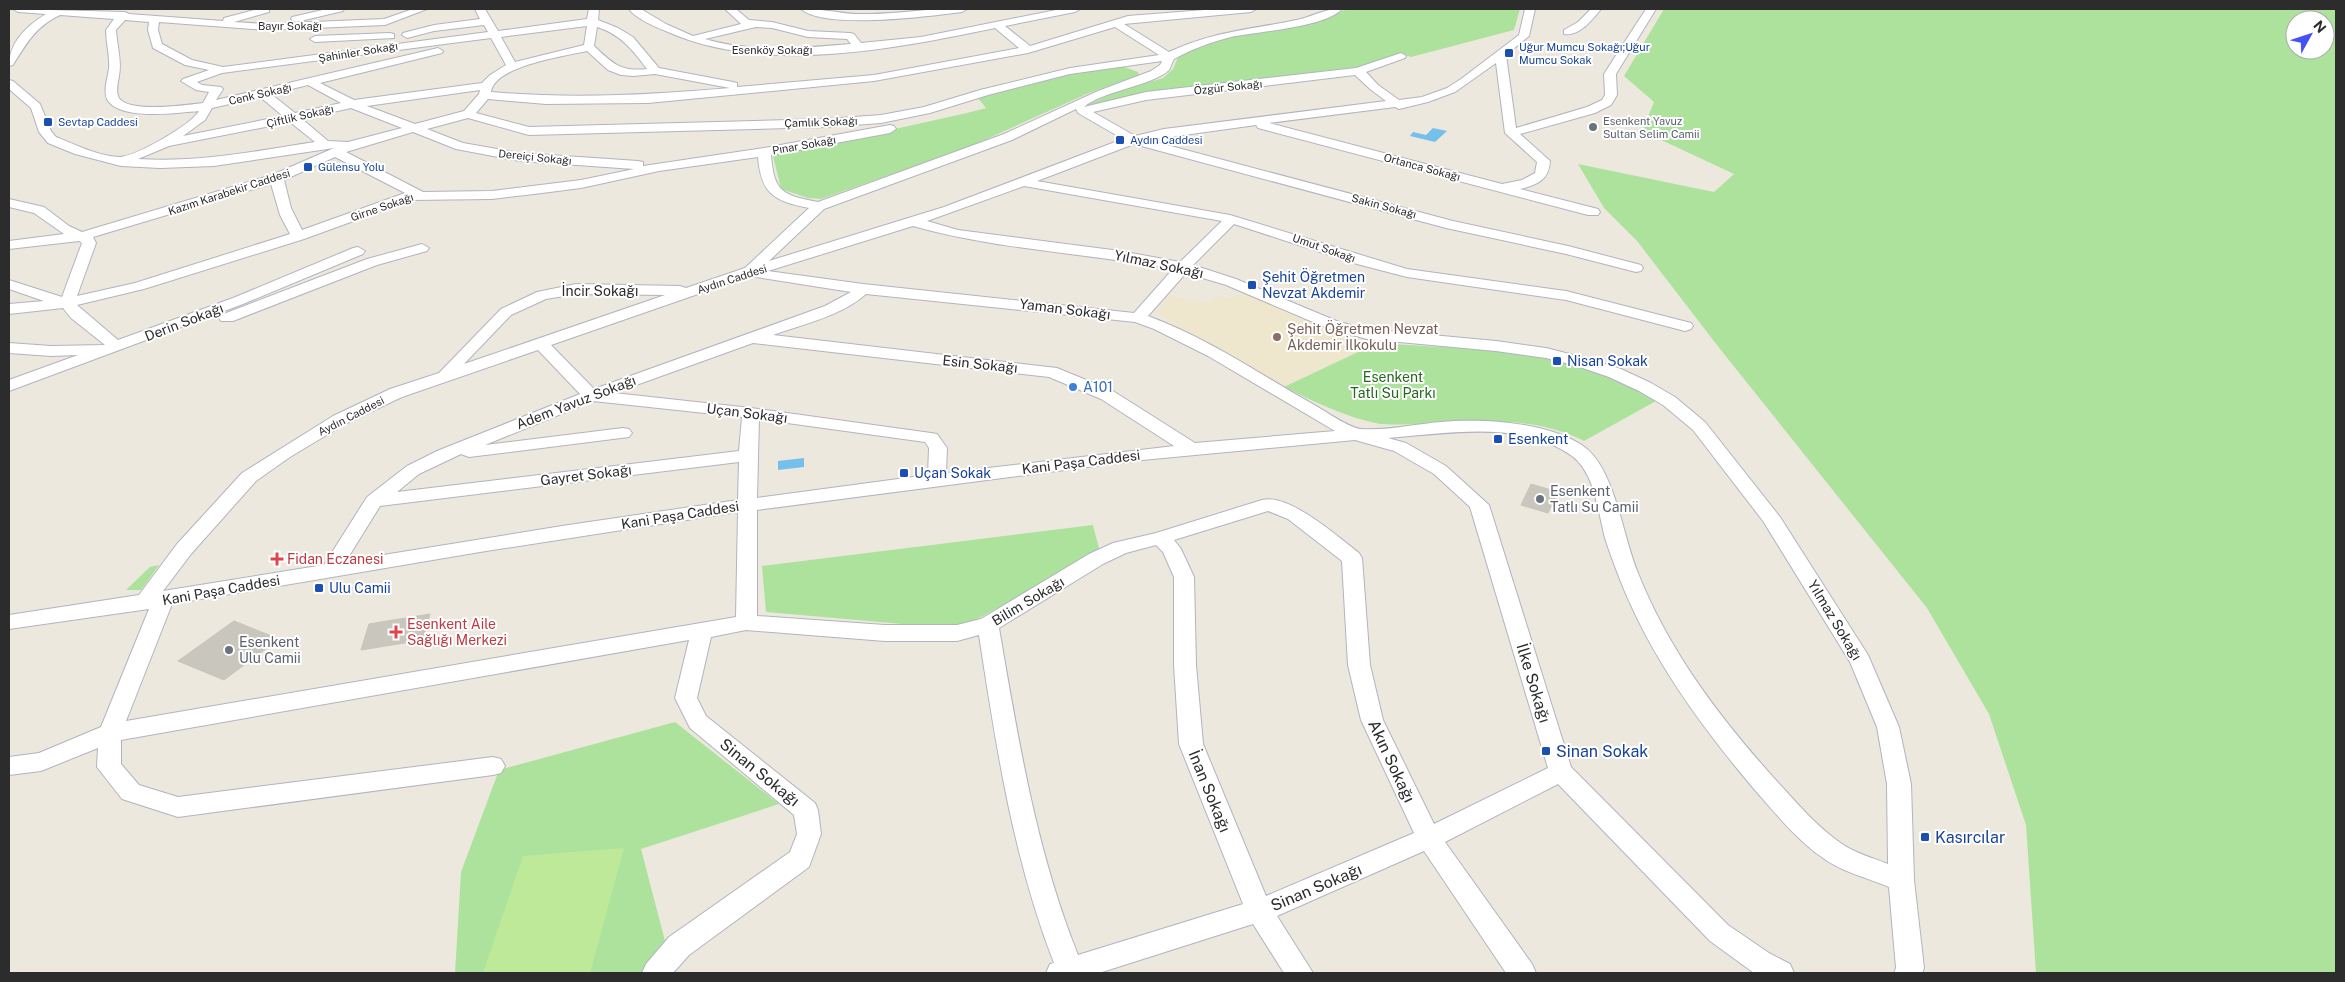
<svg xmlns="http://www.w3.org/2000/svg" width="2345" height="982" font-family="'Public Sans',sans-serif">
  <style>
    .education { fill: #eee7ce }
    .green { fill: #ade29d; fill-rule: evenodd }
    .pitch { fill: #bee999 }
    .water { fill: #75bfec }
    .building { fill: #c9c6bd; stroke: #c8c4b8 }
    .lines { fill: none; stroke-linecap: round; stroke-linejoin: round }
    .minor-casing { stroke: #b2b3bf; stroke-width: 2 }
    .minor { fill: #fff; fill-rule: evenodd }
    .transit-dot { fill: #1a4fb4; stroke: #fff; stroke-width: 2 }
    .worship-dot { fill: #6b7280; stroke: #fff; stroke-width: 2 }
    .education-dot { fill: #8d6e63; stroke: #fff; stroke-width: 2 }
    .shop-dot { fill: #3f7fe0; stroke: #fff; stroke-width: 2 }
    .health-dot { fill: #e0444e; stroke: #fff; stroke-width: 2 }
    .labels { text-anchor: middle; stroke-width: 4; stroke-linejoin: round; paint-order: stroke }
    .far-street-label { font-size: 11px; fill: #2c2c2c; stroke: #fff }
    .far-transit-label { font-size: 11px; fill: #164399; stroke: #fff; text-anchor: start }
    .far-worship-label { font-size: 11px; fill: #5b616d; stroke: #fff; text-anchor: start }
    .street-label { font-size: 14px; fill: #2c2c2c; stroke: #fff }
    .transit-label { font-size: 14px; fill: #164399; stroke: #fff; text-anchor: start }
    .education-label { font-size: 14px; fill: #785e54; stroke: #fff; text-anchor: start }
    .park-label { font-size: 14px; fill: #24681d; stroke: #fff }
    .shop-label { font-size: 14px; fill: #366cbe; stroke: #fff; text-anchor: start }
    .worship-label { font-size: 14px; fill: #5b616d; stroke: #fff; text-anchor: start }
    .health-label { font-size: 14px; fill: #be3a42; stroke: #fff; text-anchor: start }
    .near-street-label { font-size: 16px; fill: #2c2c2c; stroke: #fff }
    .near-transit-label { font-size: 16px; fill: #164399; stroke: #fff; text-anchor: start }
  </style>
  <rect width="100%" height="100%" fill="#ede8de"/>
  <polygon class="education" points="1243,293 1377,343 1284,387 1183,331 1156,312 1170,296 1207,303 1218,296 1231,299"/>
  <g class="green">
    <path d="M1347,9H1520L1514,30L1411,57L1400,53L1358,67L1143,93L1083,107L1115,92L1163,78L1173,69L1178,57C1197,48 1217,41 1237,36C1274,26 1312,24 1347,9Z"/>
    <path d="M1664,9H2336V973H2036L2026,825L1989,714L1927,608L1720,349L1637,241L1604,208L1578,164L1714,192L1734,174L1642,131L1654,102L1624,76ZM2295,20H2325V50H2295Z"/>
    <polygon points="1119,65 1138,72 1139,75 1089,93 969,147 821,199 808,198 781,189 773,156 967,113 986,108 977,97 1050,77"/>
    <path d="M1377,343C1469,350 1576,347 1656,401L1584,441C1521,408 1448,428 1380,424C1345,417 1315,402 1284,387Z"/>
    <polygon points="1093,525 1100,552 959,629 766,612 762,566"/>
    <polygon points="159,565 141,590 126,590 150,567"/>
    <polygon points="675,722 779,804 641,849 665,941 642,973 455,973 461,872 499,770"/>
  </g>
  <polygon class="pitch" points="624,848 590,973 483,973 523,856"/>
  <g class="water">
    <polygon points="1433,128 1447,131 1435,142 1410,136 1413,132 1426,135"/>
    <polygon points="804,458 804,467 778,470 778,461"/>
  </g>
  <g class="building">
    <polygon points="1531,484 1558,492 1548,513 1521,505"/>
    <polygon points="430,614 423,640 361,650 369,624"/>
    <polygon points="234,621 279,639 224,680 178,661"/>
  </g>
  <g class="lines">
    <g class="minor-casing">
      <g id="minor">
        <path d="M13,9L125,12L129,14L223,21L224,18L258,9H269V12L234,22L266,24L384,19L413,9H427L385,25L266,30L159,22L158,30L162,44L192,60L223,67L488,32L484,25L434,31L407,38L402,35L403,33L434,25L480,19L475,9H485L498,31L587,19L589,9H599L598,20L618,28L633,37L659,68L733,82L737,83V87L874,75L1019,48L995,28C894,49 765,75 668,32C656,27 636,19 629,9H641L666,24L693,36L741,24L725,9H736L749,20L772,22L808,31L850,33L854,34L861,43L921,37L1061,9H1080L1075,12L1005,26L1030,46L1128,16L1217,9H1256L1251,12L1124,24L1169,52C1212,31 1256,29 1301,19C1315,15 1327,8 1342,9C1324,28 1258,31 1231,37C1211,42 1192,49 1174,59C1172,62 1171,67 1169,70C1152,86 1102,91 1084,107L1146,92L1356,68L1401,53L1406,56L1405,58L1366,72L1378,85L1399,100L1422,97L1447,88L1461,79L1519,35L1525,9H1535L1529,36L1506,55L1516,128L1587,107L1602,100L1605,95L1604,74L1646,9H1656L1616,74L1617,95L1611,105L1595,113L1520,134L1550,161C1549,180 1537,185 1520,189L1598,209L1600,212L1598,215H1588L1258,128L1256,125L1148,140L1453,221L1568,246L1641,265L1643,268L1641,271L1636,272L1566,254L1446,228L1134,144L1037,181L1230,215L1407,269L1566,291L1691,323L1693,326L1691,329L1685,331L1566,300L1407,277L1357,264L1234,224L1193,265L1236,279L1339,322L1367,329L1496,341L1546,348L1589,359L1621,369L1651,383L1675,397L1705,422L1780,517L1868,655L1899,727L1911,784L1914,880L1924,968L1922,973H1894L1896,968L1889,887C1868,878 1842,872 1823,858C1797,840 1775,813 1754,789C1700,725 1649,655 1619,577C1614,564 1609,551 1605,538C1598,512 1595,473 1572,456C1521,419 1445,434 1388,438L1406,443L1446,466L1489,505L1571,767L1728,925L1769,953L1790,964L1794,973H1754L1710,941L1558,784L1445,842L1532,964L1536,973H1506L1424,851L1277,916L1313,973H1284L1253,924L1099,973H1046L1050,964L1054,963C1013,858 996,746 979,635L957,641H885L746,630L711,637L697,698L706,716L815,803L818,810L821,834L809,867L689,955L673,973H642L646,964L669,937L790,852L797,834L794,815L690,728L675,698L689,640L121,740V764L139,785L178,797L493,757L501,759L505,766L501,773L493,775L178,817L122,799L97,767L98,748L41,771L9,775V757L39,753L101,727L149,609L9,629V615L139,595L177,544L242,473L333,416L390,389L439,373L501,309L537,292L576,284L680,286L686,288L745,268L809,208C774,201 761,194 758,157L659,171L581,188L534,194L492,199L411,200L304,239L144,289L77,305L118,340L233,298L353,248L358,247L365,251L363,254L243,304L9,391V380L78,355L51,356L9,353V343L51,346L105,345L71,318L63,308L9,314V304L44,301L9,289V280L62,297L82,243L79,241L9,249V241L64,234L34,213L9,207V199L44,207L69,226L82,232L272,175L334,148L214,166L160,168L121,166L75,154L48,143L39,132L31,108L9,89V80L13,81L40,104L51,131L56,137C76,145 98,156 119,157C135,157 191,125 199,111C178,113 118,121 107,99C103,90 108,78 109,68C110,56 106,43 106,30L114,19L60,15C36,26 26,44 13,65L9,66C9,43 26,26 46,14L18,12ZM125,20L149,22L148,30L153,48L185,65L209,70L183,79L181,81L196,90L209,92L203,103C187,105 124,114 118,96C116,90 118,82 119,76C122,61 117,46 116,30ZM587,26L584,45L515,62L501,37ZM597,27C620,34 633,50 647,69C621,72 613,64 594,46ZM756,27L772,28L808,37L847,39L851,44C802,48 752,53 705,39ZM1115,27L1159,55L1070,68L980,90L924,107L881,115L827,119L529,127L476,113L488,99L546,104L648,103L874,81L1028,53ZM491,38L506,65L490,75L482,83L354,100L320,83L442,53L443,51L438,48L216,100L223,89L221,87L202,85L197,82L222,73ZM587,51L608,70L621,75L633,76L655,74L730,88C650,95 571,99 491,92C494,66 565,56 587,51ZM1162,61L1160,65L1151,71L1098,91L1004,134L818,202C782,195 774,192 771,155L890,133L896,129L894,126L890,125L764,148L643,166V162L638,161L520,153L463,143L427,129L468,118L529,135L827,127L881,123L930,113L988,95L1070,74ZM1496,63L1505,133L1537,162L1535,173L1522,180L1502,184L1269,123L1395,107L1399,109L1428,102L1455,92ZM1355,75L1370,89L1386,101L1164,129L1135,136L1093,112L1146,100ZM308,85L341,103L295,113L271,94ZM480,90L479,94L464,111L415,124L367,106ZM260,97L283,116L183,136L205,120L212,108ZM351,108L402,128L348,142L328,141L302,119ZM1076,109L1078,113L1123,139L944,207L769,261L824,209L1012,140ZM290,122L315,142C256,151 198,163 138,159L169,146ZM413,132L456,149L520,161L634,169L581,180L492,191L423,192L346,152ZM335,157L405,193L302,230L291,208L284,180ZM271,184L280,215L290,234L135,283L77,296L96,243L93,237ZM1024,186L1222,221L1180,262L1120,251L958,230L927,221ZM913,226C998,250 1086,253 1173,269L1134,313L863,284L768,271ZM1186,273L1226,285L1327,328L1367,339L1496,351L1546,358L1577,366L1609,377L1639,391L1663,405L1693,430L1763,521L1850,662L1877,727L1887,784L1888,864C1873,858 1855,853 1842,844C1820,829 1801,808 1784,789C1725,725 1670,654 1638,573C1623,538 1616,474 1587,449C1554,422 1481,418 1441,422C1415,424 1387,431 1361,429C1349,428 1327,412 1316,406C1261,375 1208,338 1148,316ZM750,276L851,292L825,306L594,389L551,345ZM576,294L665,295L464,364L511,315L546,299ZM866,294L1135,322L1154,329L1208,356L1335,431L1195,443L1113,391L1057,368L773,335C804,324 841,316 866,294ZM753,343L1049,377L1101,399L1174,446L946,473L947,448L937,434L931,433L751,408L614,393ZM538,350L580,394L437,451L407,466L367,497L324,565L163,591L191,554L256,481L290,457L345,424L402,397ZM593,401L742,417L739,451L397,492L419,474L461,454L469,457L629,437L632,433L629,429L623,428L485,445ZM759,419L925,442L929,448L928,475L757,498ZM1355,440L1394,451L1434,474L1470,507L1548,768L1434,824L1383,720L1370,665L1362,558L1359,553C1338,537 1289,493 1262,500L1156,533L1113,543L1089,554L981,619L957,625H885L757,616V510L1142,460ZM739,462L738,500L562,526L346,561L380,506ZM1268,511L1288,519L1342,561L1348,665L1361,720L1414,833L1266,896L1203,744L1196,665L1194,577L1181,549L1174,540ZM738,512L736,617L126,721L172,604L480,552ZM1156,545L1163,552L1174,577V665L1179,744L1243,904L1078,955C1036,851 1018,738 999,628L1103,564L1126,553Z"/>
        <polygon points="327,9 344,9 343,11 296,22 291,19 292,17"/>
        <path d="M801,9C823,8 844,15 866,14C900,14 934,7 967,9L962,12C930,16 825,30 801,9Z"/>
        <path d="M1591,9H1601C1593,19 1579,37 1564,34V30L1578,22Z"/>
        <polygon points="390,33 394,34 394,38 315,42 310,39 315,36"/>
        <polygon points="422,244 429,248 427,251 377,265 233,321 221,321 219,318 221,315 367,259"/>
      </g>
    </g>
    <use href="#minor" class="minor"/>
  </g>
  <g class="transit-dot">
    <rect x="1504" y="48" width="10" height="10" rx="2.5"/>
    <rect x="43" y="117" width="10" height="10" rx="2.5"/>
    <rect x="1115" y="135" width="10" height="10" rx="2.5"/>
    <rect x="303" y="162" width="10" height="10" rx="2.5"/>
    <rect x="1247" y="280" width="10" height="10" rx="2.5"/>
    <rect x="1552" y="356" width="10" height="10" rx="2.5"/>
    <rect x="1493" y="434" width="10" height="10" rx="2.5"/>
    <rect x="899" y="468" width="10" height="10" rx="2.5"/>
    <rect x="314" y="583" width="10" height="10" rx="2.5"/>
    <rect x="1541" y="746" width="10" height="10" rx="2.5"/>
    <rect x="1920" y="832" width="10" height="10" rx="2.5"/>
  </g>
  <g class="worship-dot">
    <circle cx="1593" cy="127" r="5"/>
    <circle cx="1540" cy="499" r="5"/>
    <circle cx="229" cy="650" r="5"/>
  </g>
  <circle class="education-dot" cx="1277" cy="337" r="5"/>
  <circle class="shop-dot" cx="1073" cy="387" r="5"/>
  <g class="health-dot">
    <path d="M274.5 551.5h5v5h5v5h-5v5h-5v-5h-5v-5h5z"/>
    <path d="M393.5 624.5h5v5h5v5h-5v5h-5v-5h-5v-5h5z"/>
  </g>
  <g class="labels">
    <g class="far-street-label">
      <text x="290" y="30">Bayır Sokağı</text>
      <text x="772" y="54">Esenköy Sokağı</text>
      <text transform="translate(358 52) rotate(-9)" y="4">Şahinler Sokağı</text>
      <text transform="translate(1228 87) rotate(-6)" y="4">Özgür Sokağı</text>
      <text transform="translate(260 94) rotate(-13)" y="4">Cenk Sokağı</text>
      <text transform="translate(300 116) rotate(-13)" y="4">Çiftlik Sokağı</text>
      <text transform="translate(821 122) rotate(-2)" y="4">Çamlık Sokağı</text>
      <text transform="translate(804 145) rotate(-10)" y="4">Pınar Sokağı</text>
      <text transform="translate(535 157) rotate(6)" y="4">Dereiçi Sokağı</text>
      <text transform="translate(1422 167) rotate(15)" y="4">Ortanca Sokağı</text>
      <text transform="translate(229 192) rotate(-18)" y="4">Kazım Karabekir Caddesi</text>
      <text transform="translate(1384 206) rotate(15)" y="4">Sakin Sokağı</text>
      <text transform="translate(382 207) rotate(-19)" y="4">Girne Sokağı</text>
      <text transform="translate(1324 248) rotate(19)" y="4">Umut Sokağı</text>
      <text transform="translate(732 279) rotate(-18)" y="4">Aydın Caddesi</text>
      <text transform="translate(351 416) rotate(-27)" y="4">Aydın Caddesi</text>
    </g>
    <g class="far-transit-label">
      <text x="1519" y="51">Uğur Mumcu Sokağı;Uğur<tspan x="1519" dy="13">Mumcu Sokak</tspan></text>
      <text x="58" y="126">Sevtap Caddesi</text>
      <text x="1130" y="144">Aydın Caddesi</text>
      <text x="318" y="171">Gülensu Yolu</text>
    </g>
    <g class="far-worship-label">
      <text x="1603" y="125">Esenkent Yavuz<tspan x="1603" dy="13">Sultan Selim Camii</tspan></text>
    </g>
    <g class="street-label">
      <text transform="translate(1159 264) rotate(12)" y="5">Yılmaz Sokağı</text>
      <text x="600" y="296">İncir Sokağı</text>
      <text transform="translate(1065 309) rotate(7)" y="5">Yaman Sokağı</text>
      <text transform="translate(184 322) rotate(-21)" y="5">Derin Sokağı</text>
      <text transform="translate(980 364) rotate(6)" y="5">Esin Sokağı</text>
      <text transform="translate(576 402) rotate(-21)" y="5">Adem Yavuz Sokağı</text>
      <text transform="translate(747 413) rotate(7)" y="5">Uçan Sokağı</text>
      <text transform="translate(1081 462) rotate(-7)" y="5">Kani Paşa Caddesi</text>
      <text transform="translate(586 475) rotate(-7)" y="5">Gayret Sokağı</text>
      <text transform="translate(680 515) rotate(-9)" y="5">Kani Paşa Caddesi</text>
      <text transform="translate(221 590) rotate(-10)" y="5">Kani Paşa Caddesi</text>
      <text transform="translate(1028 601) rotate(-31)" y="5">Bilim Sokağı</text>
      <text transform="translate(1835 620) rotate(59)" y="5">Yılmaz Sokağı</text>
    </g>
    <g class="transit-label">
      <text x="1262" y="282">Şehit Öğretmen<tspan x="1262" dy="16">Nevzat Akdemir</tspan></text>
      <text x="1567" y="366">Nisan Sokak</text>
      <text x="1508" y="444">Esenkent</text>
      <text x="914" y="478">Uçan Sokak</text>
      <text x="329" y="593">Ulu Camii</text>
    </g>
    <g class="education-label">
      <text x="1287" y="334">Şehit Öğretmen Nevzat<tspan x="1287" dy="16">Akdemir İlkokulu</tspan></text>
    </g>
    <g class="park-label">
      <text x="1393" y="382">Esenkent<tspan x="1393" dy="16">Tatlı Su Parkı</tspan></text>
    </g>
    <g class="shop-label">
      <text x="1083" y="392">A101</text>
    </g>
    <g class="worship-label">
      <text x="1550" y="496">Esenkent<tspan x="1550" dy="16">Tatlı Su Camii</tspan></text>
      <text x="239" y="647">Esenkent<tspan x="239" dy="16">Ulu Camii</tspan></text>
    </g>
    <g class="health-label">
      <text x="287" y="564">Fidan Eczanesi</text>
      <text x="407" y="629">Esenkent Aile<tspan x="407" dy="16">Sağlığı Merkezi</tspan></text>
    </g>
    <g class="near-street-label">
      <text transform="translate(1534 683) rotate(73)" y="6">İlke Sokağı</text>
      <text transform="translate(1392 761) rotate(65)" y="6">Akın Sokağı</text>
      <text transform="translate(760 772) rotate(39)" y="6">Sinan Sokağı</text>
      <text transform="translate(1210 791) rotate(68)" y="6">İnan Sokağı</text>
      <text transform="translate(1316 887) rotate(-23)" y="6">Sinan Sokağı</text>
    </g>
    <g class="near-transit-label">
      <text x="1556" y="757">Sinan Sokak</text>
      <text x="1935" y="843">Kasırcılar</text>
    </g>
  </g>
  <rect width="2345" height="982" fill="none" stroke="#2c2c2c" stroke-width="20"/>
  <g transform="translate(2310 35) rotate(50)"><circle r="24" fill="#ffffff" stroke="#ababab"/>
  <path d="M0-4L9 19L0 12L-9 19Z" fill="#4351f5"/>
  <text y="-8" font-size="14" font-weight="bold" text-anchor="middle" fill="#2c2c2c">N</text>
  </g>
</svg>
